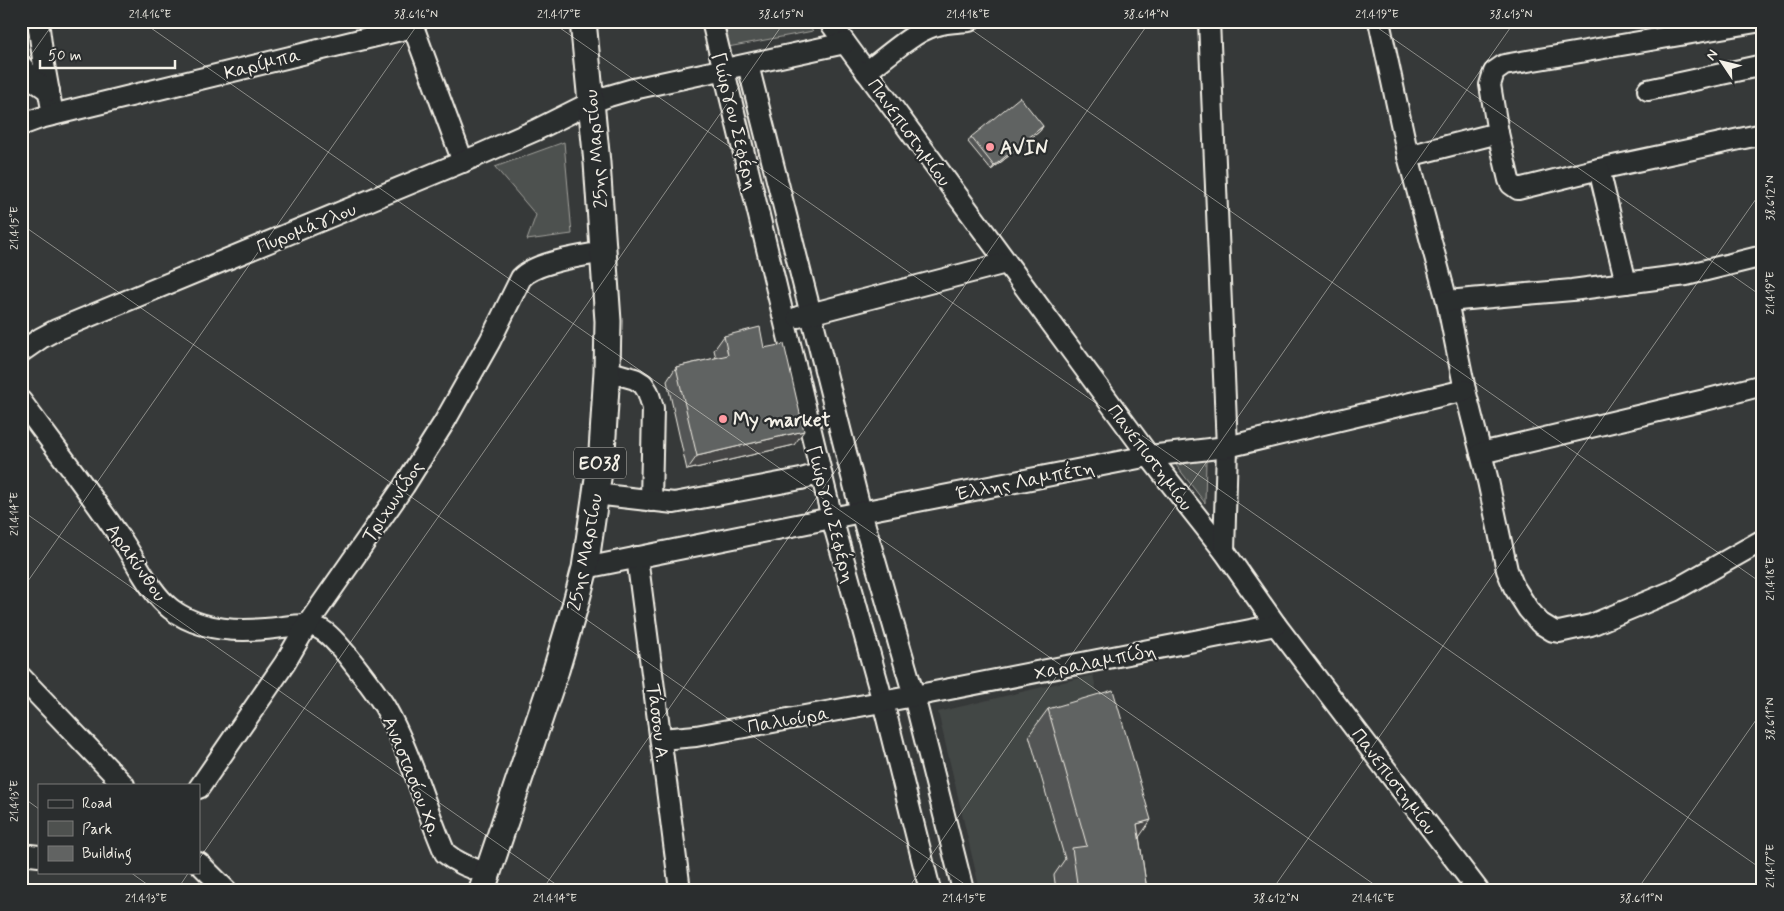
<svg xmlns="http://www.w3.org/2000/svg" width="1784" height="911" font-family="Mynerve,sans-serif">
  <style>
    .built { fill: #434645 }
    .green { fill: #4e514f; stroke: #a1a19c }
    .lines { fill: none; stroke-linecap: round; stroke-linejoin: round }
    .minor-casing { stroke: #f4f1e8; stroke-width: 24 }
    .major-casing { stroke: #f4f1e8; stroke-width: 29 }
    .minor { stroke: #2a2d2e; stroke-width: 20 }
    .major { stroke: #2a2d2e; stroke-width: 25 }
    .wall { fill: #535554; stroke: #f4f1e8 }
    .shaded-wall { fill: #444545; stroke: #f4f1e8 }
    .building { fill: #616362; stroke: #f4f1e8 }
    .ticks { fill: none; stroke: #f4f1e8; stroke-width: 1; stroke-opacity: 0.45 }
    .poi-dot { fill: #ff9aa2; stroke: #2a2d2e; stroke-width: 2 }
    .labels { text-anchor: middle; stroke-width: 4.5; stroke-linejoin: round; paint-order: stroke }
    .shield { fill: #2a2d2e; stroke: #b7b6b0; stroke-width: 1 }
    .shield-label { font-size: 18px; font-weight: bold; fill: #f4f1e8 }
    .street-label { font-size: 19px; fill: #f4f1e8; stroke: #2a2d2e }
    .poi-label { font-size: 19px; font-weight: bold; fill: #f4f1e8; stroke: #2a2d2e; text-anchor: start }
    .neatline { fill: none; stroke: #f4f1e8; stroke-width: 2 }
    .ticks-label { font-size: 12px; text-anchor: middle; fill: #f4f1e8 }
  </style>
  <rect width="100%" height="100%" fill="#363939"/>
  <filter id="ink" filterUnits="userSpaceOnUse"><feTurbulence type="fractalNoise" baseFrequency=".02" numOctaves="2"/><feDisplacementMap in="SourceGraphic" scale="10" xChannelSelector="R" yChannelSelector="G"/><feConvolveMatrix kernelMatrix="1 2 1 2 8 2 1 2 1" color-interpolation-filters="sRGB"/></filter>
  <g filter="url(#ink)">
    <polygon class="built" points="1093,675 1144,890 980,890 938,712"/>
    <g class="green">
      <polygon points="721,21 806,21 813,31 728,47"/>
      <polygon points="564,142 572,234 527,240 536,215 495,167"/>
      <polygon points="1206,460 1205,503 1176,465"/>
    </g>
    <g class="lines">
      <g class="minor-casing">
        <g id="minor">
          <polyline points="38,21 43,59 53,115"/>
          <polyline points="411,21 463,162"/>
          <polyline points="712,21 832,518 883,702 930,890"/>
          <polyline points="829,21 1149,456 1224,551 1276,625 1478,890"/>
          <polyline points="1209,21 1227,447 1224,551"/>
          <polyline points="1379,21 1408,156 1447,301 1465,390 1488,481 1507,570 1514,587 1528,609 1540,623 1553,631 1559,632 1591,625 1673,591 1763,540"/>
          <polyline points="21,65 32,79 49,91"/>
          <polyline points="748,65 861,512 914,696 963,890"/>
          <path d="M866,72C884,59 913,32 934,26C945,22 957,22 969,21"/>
          <polyline points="1648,90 1763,65"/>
          <polyline points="21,125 40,118 413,27"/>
          <polyline points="1498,133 1509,180 1511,184 1518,189 1599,169 1763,134"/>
          <polyline points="1408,156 1498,133 1490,85 1494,72 1504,65 1762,21"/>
          <polyline points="1599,169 1626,283"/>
          <polyline points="1447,301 1572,290 1686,275 1763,256"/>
          <polyline points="798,317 1006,263"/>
          <polyline points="21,352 41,338 56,330 479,155 536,130 592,102 609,96 633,89 845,43"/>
          <polyline points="607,371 635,379 643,384 648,392 653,408 651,501"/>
          <path d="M21,401C54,446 88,490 119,536C135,558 149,592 171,609C197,629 233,632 265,629C279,628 292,625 306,625C324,625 336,643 347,655C360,672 374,689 385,707C411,753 424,805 445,853C458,864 472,868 488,874"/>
          <polyline points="1481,453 1705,400 1763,385"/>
          <polyline points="595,494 674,503 801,479 821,473"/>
          <polyline points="637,557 680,890"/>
          <polyline points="585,568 861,512 1149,456 1227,447 1465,390"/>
          <polyline points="21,677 124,785"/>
          <polyline points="661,739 696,736 914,696 1276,625"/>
          <path d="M199,788L285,663L307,625L404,486L445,421L490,341L521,278C535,262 582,256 604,252"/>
          <polyline points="21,856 30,855 39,856"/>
          <polyline points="199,863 226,890"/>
        </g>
      </g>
      <g class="major-casing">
        <polyline id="major" points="482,890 556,670 575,606 585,568 602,451 607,371 608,321 597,163 583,21"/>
      </g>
      <use href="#minor" class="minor"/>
      <use href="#major" class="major"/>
    </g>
    <g class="wall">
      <polygon points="1043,126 1040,131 991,170 968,142 971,137"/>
      <polygon points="724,336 764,348 794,445 687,470 667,381 676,367 716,358 714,350"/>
      <polygon points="1048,709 1139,836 1147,890 1056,890 1054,875 1065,859 1029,735"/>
    </g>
    <g class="shaded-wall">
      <polygon points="1043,126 1040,131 991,170 994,166"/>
      <polygon points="804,431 794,445 687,470 697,456"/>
      <polygon points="1151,820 1133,846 1137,824"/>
    </g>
    <g class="building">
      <polygon points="1020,97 1043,126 994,166 971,137"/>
      <polygon points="760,327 764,348 784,344 804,431 697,456 676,367 728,355 724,336"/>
      <polygon points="1113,690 1151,820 1137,824 1147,890 1078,890 1072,848 1087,846 1048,709"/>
    </g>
  </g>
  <path class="ticks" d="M141,21L1382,890M550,21L1763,870M959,21L1763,584M1368,21L1763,297M21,69L55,21M21,224L973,890M21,510L564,890M21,591L420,21M21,796L39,809M199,859L785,21M130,872L155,890M177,890L189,872M542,890L1150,21M907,890L1515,21M1272,890L1763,189M1637,890L1763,710"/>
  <g class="poi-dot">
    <circle cx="990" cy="147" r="5"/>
    <circle cx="723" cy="419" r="5"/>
  </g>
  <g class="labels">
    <rect class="shield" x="574" y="447.5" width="52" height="31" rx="4"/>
    <g class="shield-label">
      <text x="600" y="469">ΕΟ38</text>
    </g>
    <g class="street-label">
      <text transform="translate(262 63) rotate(-14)" y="7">Καρίμπα</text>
      <text transform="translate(736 121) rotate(76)" y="7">Γιώργου Σεφέρη</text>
      <text transform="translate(910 132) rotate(54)" y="7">Πανεπιστημίου</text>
      <text transform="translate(595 149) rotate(-95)" y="7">25ης Μαρτίου</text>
      <text transform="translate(306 227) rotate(-22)" y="7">Πυρομάγλου</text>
      <text transform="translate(1151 457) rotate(53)" y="7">Πανεπιστημίου</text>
      <text transform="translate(1025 480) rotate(-11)" y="7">Έλλης Λαμπέτη</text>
      <text transform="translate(392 501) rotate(-56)" y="7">Τριχωνίδος</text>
      <text transform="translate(832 514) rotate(75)" y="7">Γιώργου Σεφέρη</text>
      <text transform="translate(584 552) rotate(-79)" y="7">25ης Μαρτίου</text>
      <text transform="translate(137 562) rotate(55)" y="7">Αρακύνθου</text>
      <text transform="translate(1095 661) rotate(-11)" y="7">Χαραλαμπίδη</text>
      <text transform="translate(788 719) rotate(-10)" y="7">Παλιούρα</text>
      <text transform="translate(659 723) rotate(83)" y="7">Τάσσου Α.</text>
      <text transform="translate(413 776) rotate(68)" y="7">Αναστασίου Χρ.</text>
      <text transform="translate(1395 781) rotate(53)" y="7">Πανεπιστημίου</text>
    </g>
    <g class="poi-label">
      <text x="1000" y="154">AVIN</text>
      <text x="733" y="426">My market</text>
    </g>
  </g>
  <rect width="1784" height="911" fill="none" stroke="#2a2d2e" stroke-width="55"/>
  <rect x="38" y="784" width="162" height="90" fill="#2a2d2e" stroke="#7b7b78"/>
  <rect x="48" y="800" width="25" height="8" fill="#2a2d2e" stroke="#7b7b78"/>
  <text x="82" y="808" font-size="15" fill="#f4f1e8">Road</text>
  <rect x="48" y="821" width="25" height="15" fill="#4e514f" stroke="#7b7b78"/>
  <text x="82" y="834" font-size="15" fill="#f4f1e8">Park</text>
  <rect x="48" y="846" width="25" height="15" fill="#616362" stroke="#7b7b78"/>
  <text x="82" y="858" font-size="15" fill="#f4f1e8">Building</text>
  <g transform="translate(1722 62) rotate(305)" stroke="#2a2d2e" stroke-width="4" paint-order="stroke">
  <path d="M0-4L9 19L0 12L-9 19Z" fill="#f4f1e8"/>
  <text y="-8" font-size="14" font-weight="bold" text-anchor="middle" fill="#f4f1e8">N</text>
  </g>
  <path d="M40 60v8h135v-8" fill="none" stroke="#f4f1e8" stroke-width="2.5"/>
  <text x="48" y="60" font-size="15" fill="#f4f1e8" stroke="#2a2d2e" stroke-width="4" paint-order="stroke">50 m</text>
  <rect x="28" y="28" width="1728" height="856" class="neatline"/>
  <g class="ticks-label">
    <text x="150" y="18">21.416°E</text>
    <text x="416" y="18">38.616°N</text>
    <text x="559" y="18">21.417°E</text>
    <text x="781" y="18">38.615°N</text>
    <text x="968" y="18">21.418°E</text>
    <text x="1146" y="18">38.614°N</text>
    <text x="1377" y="18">21.419°E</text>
    <text x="1511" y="18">38.613°N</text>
    <text transform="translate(1770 198) rotate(-90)" y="4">38.612°N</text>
    <text transform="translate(14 228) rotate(-90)" y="4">21.415°E</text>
    <text transform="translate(1770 293) rotate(-90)" y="4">21.419°E</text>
    <text transform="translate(14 514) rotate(-90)" y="4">21.414°E</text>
    <text transform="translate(1770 579) rotate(-90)" y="4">21.418°E</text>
    <text transform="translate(1770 719) rotate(-90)" y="4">38.611°N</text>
    <text transform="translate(14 801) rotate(-90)" y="4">21.413°E</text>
    <text transform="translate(1770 866) rotate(-90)" y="4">21.417°E</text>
    <text x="146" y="902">21.413°E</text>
    <text x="555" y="902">21.414°E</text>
    <text x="964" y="902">21.415°E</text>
    <text x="1276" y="902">38.612°N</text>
    <text x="1373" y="902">21.416°E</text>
    <text x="1641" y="902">38.611°N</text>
  </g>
</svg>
